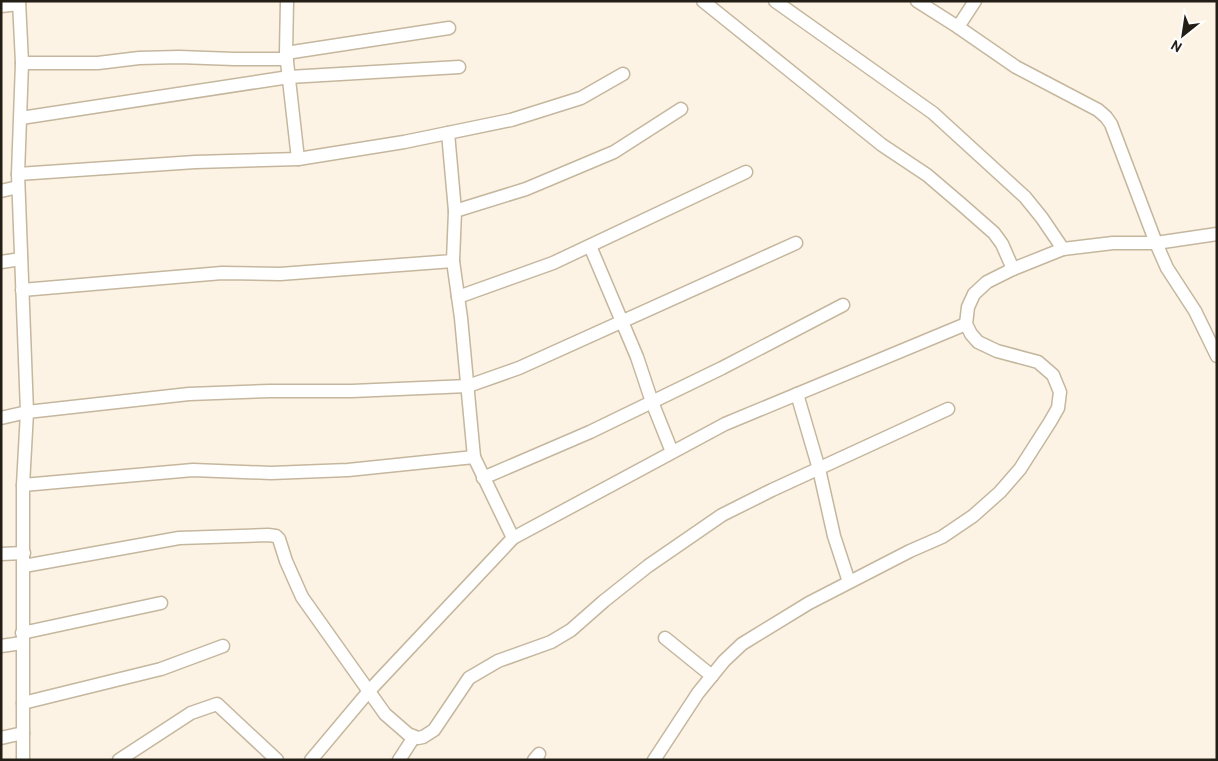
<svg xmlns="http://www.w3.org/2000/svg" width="1218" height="761" font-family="Overpass,sans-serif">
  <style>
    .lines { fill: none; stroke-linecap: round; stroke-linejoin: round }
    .minor-casing { stroke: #c5b79e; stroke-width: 15 }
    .minor { stroke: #fff; stroke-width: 12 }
  </style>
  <rect width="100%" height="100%" fill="#fdf3e4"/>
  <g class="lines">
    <g class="minor-casing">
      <g id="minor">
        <polyline points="19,1 22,63 18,174 27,412 23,485 23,760"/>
        <polyline points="287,1 286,53 298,159"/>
        <polyline points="703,1 882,145 927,175 961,204 994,233 1002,244 1013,269"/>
        <polyline points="775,1 933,113 1025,197 1042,218 1063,249"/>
        <polyline points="917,1 958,27 1016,67 1098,110 1106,117 1111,124 1156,243 1167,268 1195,311 1217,356"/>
        <polyline points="1,6 19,4"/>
        <polyline points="958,27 975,1"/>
        <polyline points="286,53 449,28"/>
        <polyline points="22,63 98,63 139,58 179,57 234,59 287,59"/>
        <polyline points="21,118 289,77 459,67"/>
        <polyline points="18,174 195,162 298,159 404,142 511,120 581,98 623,74"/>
        <polyline points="1,191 18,187"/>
        <polyline points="455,211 526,189 614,152 681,109"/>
        <polyline points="590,246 637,357 652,402 672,452"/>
        <polyline points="453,261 461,318 474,457"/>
        <polyline points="1,262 21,259"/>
        <polyline points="22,290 222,273 280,274 453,261 455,211 448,133"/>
        <polyline points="458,297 553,263 746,172"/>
        <polyline points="797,394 819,469 834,536 849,582"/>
        <polyline points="1,418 27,412 189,394 270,391 352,391 468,386 519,368 796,243"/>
        <polyline points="483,478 590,432 722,368 843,305"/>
        <polyline points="23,485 193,470 271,473 348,470 474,457 513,538"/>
        <polyline points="1,554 24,553"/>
        <polyline points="24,566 179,538 268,535 276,536 279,539 286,561 302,597 385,714 408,734 418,738 423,737 434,730 469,678 498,661 551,642 571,630 604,601 648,566 722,515 772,490 948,409"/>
        <polyline points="22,633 161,603"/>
        <polyline points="665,638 712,676"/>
        <polyline points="1,646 22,643"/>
        <polyline points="23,703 161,669 223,646"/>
        <polyline points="1,738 23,733"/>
        <polyline points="119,760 191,713 217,704 277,760"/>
        <polyline points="311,760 369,691 513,538 725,424 966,324"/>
        <polyline points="399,760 414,737"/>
        <polyline points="534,760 539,754"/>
        <polyline points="654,760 698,693 724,661 742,644 809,603 910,551 942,537 973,516 1000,492 1020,469 1050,422 1058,408 1060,392 1053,375 1038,362 997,351 978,342 971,334 966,324 968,307 974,294 987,282 1013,269 1063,249 1113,243 1156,243 1217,234"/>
      </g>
    </g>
    <use href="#minor" class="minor"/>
  </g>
  <rect width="1218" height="761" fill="none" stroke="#241f16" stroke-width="5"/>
  <g transform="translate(1183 35) rotate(210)" stroke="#ffffff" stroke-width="4" paint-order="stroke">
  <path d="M0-4L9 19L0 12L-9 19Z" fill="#241f16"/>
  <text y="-8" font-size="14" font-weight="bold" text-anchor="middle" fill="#241f16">N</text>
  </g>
</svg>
